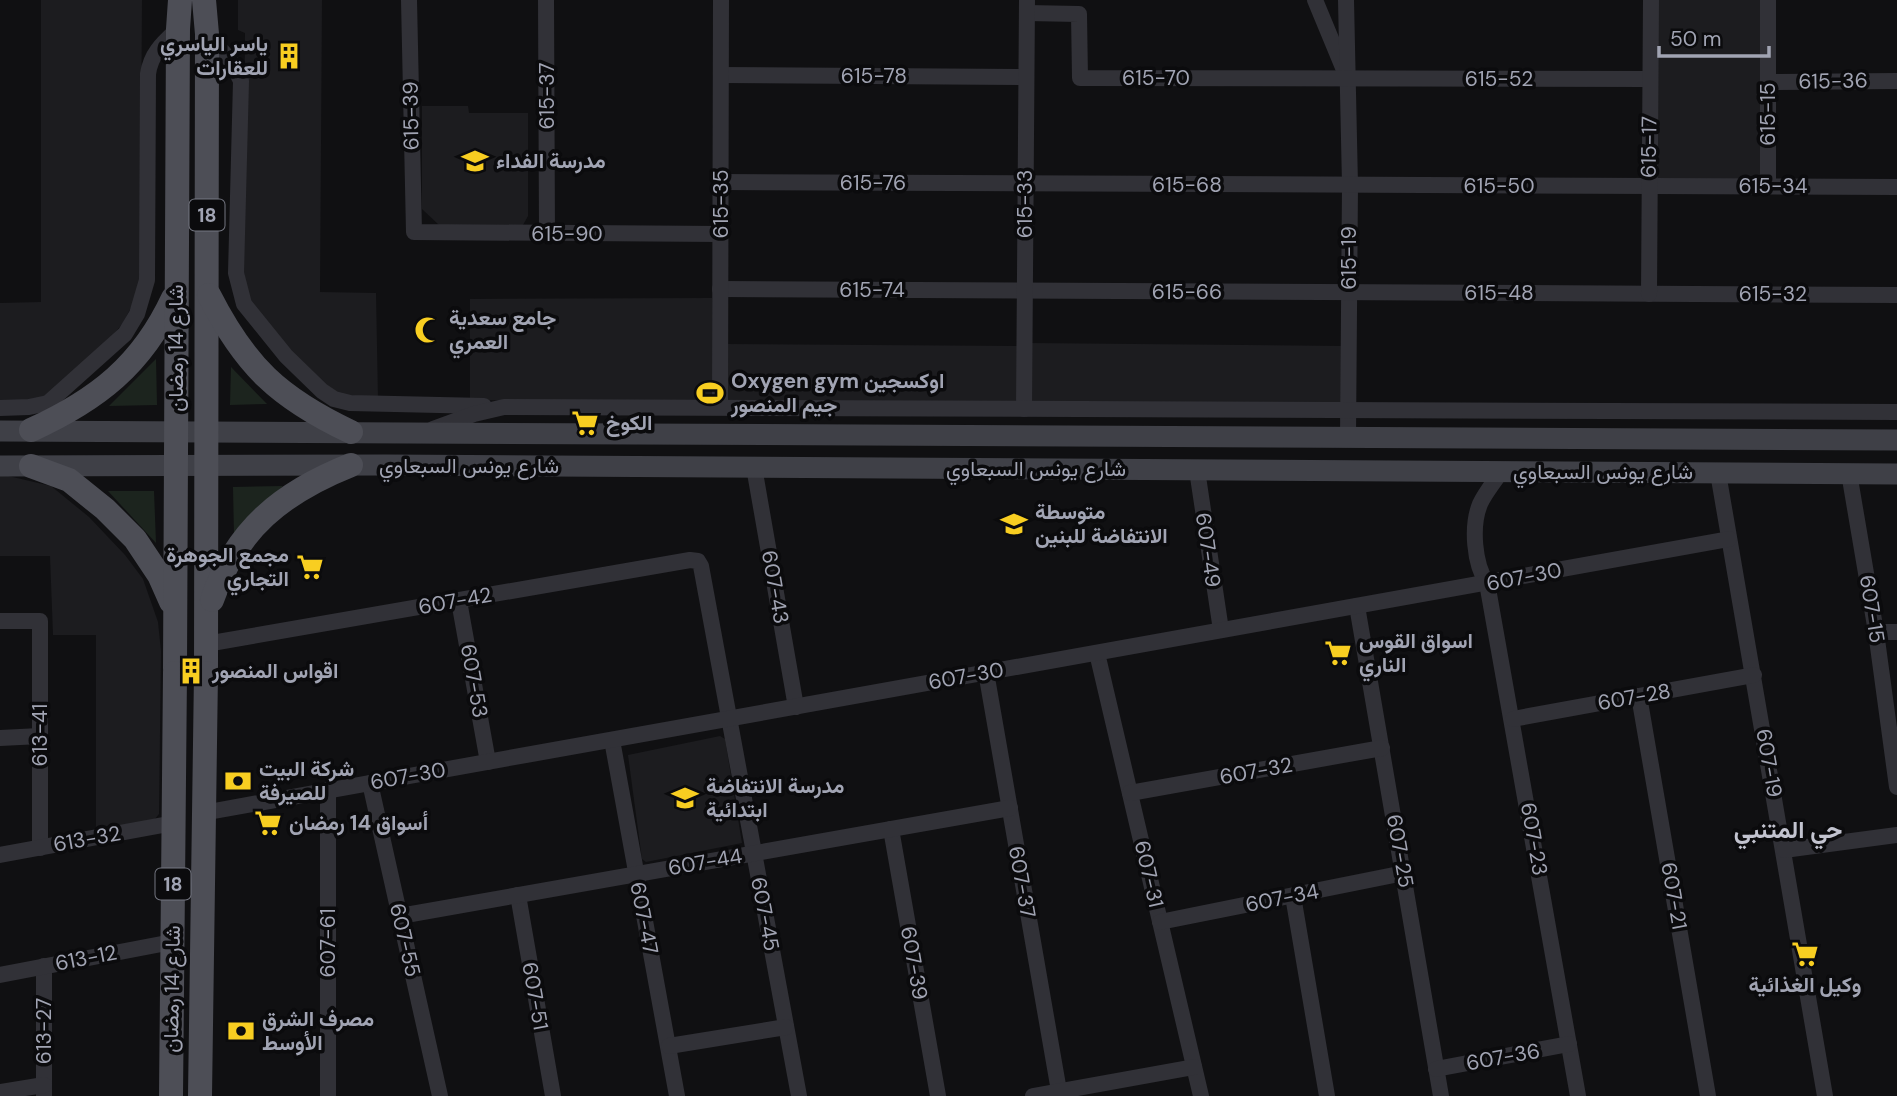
<svg xmlns="http://www.w3.org/2000/svg" width="1897" height="1096" font-family="'DM Sans',Vazirmatn,sans-serif">
  <style>
    .built { fill: #1c1c1f }
    .green { fill: #1c241e }
    .lines { fill: none; stroke-linecap: round; stroke-linejoin: round }
    .minor { stroke: #313137; stroke-width: 16 }
    .secondary { stroke: #3f4047; stroke-width: 21 }
    .primary { stroke: #4d4e56; stroke-width: 24 }
    .labels { text-anchor: middle; stroke-width: 7; stroke-linejoin: round; paint-order: stroke }
    .shield { fill: #0b0b0d; stroke: #747681; stroke-width: 2 }
    .shield-label { font-size: 19px; font-weight: bold; fill: #a1a4b3 }
    .poi-label { font-size: 21px; font-weight: bold; fill: #a1a4b3; stroke: #0b0b0d; text-anchor: start }
    .street-label { font-size: 21px; fill: #a1a4b3; stroke: #0b0b0d }
    .quarter-label { font-size: 24px; font-weight: bold; fill: #c2c3cf; stroke: #0b0b0d }
  </style>
  <rect width="100%" height="100%" fill="#101012"/>
  <g class="built">
    <polygon points="41,0 142,0 140,290 123,323 99,352 42,400 0,404 0,303 41,302"/>
    <polygon points="238,0 322,0 320,292 376,293 378,399 332,393 309,375 249,299 243,268 245,33 238,30"/>
    <polygon points="1657,0 1764,0 1763,180 1656,179"/>
    <polygon points="422,106 468,106 469,113 528,113 528,216 523,225 439,225 422,209"/>
    <polygon points="712,298 713,399 710,403 470,400 470,299"/>
    <polygon points="1029,343 1344,346 1341,403 1029,401"/>
    <polygon points="725,344 1017,346 1017,401 728,402 725,395"/>
    <polygon points="0,474 51,486 89,517 125,555 143,579 158,622 161,651 159,814 154,820 96,834 96,635 53,635 50,556 0,556"/>
    <polygon points="720,736 725,739 742,843 646,862 642,859 628,755"/>
  </g>
  <g class="green">
    <polygon points="156,359 157,405 109,406"/>
    <polygon points="231,367 267,404 230,405"/>
    <polygon points="283,486 234,535 233,487"/>
    <polygon points="108,491 154,491 156,543"/>
  </g>
  <g class="lines">
    <g class="minor">
      <polyline points="409,0 414,232 721,234"/>
      <polyline points="546,0 547,234"/>
      <polyline points="1315,0 1344,70"/>
      <polyline points="1346,0 1350,185 1348,437"/>
      <polyline points="1027,13 1079,14 1080,78 1650,79"/>
      <polyline points="207,34 231,61 241,81 236,273 244,304 286,356 322,391 334,399 350,403 484,406"/>
      <polyline points="721,75 1026,77"/>
      <polyline points="1768,82 1897,81"/>
      <polyline points="721,182 1897,187"/>
      <polyline points="1768,186 1768,0"/>
      <polyline points="720,289 1897,295"/>
      <polyline points="1649,294 1651,0"/>
      <polyline points="720,407 721,0"/>
      <path d="M0,408L29,407L48,403L125,334L137,314L147,280L148,74C151,53 163,43 178,29"/>
      <polyline points="1024,409 1027,0"/>
      <polyline points="433,429 474,414 504,407 1897,412"/>
      <polyline points="754,467 796,707"/>
      <polyline points="1197,470 1221,630"/>
      <path d="M1501,472C1494,482 1485,493 1480,504C1471,526 1474,564 1487,583L1578,1096"/>
      <polyline points="1718,473 1825,1096"/>
      <polyline points="1849,473 1876,632 1897,787"/>
      <polyline points="459,601 488,762"/>
      <polyline points="1357,606 1441,1096"/>
      <polyline points="0,621 40,621 40,848"/>
      <polyline points="1876,632 1897,632"/>
      <polyline points="206,644 690,560 698,561 701,566 799,1096"/>
      <polyline points="1097,653 1201,1096"/>
      <polyline points="986,672 1059,1091"/>
      <polyline points="1639,696 1708,1096"/>
      <polyline points="1513,719 1754,675"/>
      <polyline points="0,738 40,736"/>
      <polyline points="612,740 677,1096"/>
      <polyline points="370,783 440,1096"/>
      <polyline points="1130,793 1382,748"/>
      <polyline points="203,813 1729,539"/>
      <polyline points="891,829 938,1096"/>
      <polyline points="1784,850 1897,835"/>
      <polyline points="0,855 174,823"/>
      <polyline points="518,895 553,1096"/>
      <polyline points="1293,896 1327,1096"/>
      <polyline points="400,916 1010,808"/>
      <polyline points="1160,922 1404,873"/>
      <polyline points="44,966 44,1096"/>
      <polyline points="0,975 172,942"/>
      <polyline points="669,1046 786,1027"/>
      <polyline points="1436,1069 1569,1044"/>
      <polyline points="0,1092 44,1085"/>
      <polyline points="328,1096 328,790"/>
      <polyline points="1033,1096 1194,1067"/>
    </g>
    <g class="secondary">
      <polyline points="0,431 1897,440"/>
      <polyline points="0,466 386,465 1897,474"/>
    </g>
    <g class="primary">
      <polyline points="204,0 207,34 206,668"/>
      <path d="M209,295C245,366 279,398 351,432"/>
      <path d="M31,430C97,400 142,365 173,298"/>
      <polyline points="31,466 69,480 105,509 135,539 159,575 171,602"/>
      <path d="M212,600C236,529 283,492 351,465"/>
      <polyline points="175,668 178,29 180,0"/>
      <polyline points="171,1096 175,673"/>
      <polyline points="200,1096 206,673"/>
    </g>
  </g>
  <defs>
    <g id="building-bare" transform="scale(2.1)"><path d="M-4-6H4V6H1V3H-1V6H-4ZM-2.5-4.3h1.7v1.8h-1.7ZM.8-4.3h1.7v1.8H.8ZM-2.5-1h1.7V.8h-1.7ZM.8-1h1.7V.8H.8Z" fill="#f8ce21" stroke="#0b0b0d" stroke-width="2.5" paint-order="stroke"/></g>
    <g id="school-bare" transform="scale(2.1)"><path d="M0-5L7-2L0 1L-7-2ZM-4 1L0 2.5L4 1V4Q0 6-4 4Z" fill="#f8ce21" stroke="#0b0b0d" stroke-width="2.5" paint-order="stroke"/></g>
    <g id="mosque-bare" transform="scale(2.1)"><path d="M3.5-4.9A6 6 0 1 0 3.5 4.9A5 5 0 1 1 3.5-4.9Z" fill="#f8ce21" stroke="#0b0b0d" stroke-width="2.5" paint-order="stroke"/></g>
    <g id="stadium-bare" transform="scale(2.1)"><path d="M0-5a6.5 5 0 1 0 0 10a6.5 5 0 1 0 0-10ZM-3.5-1.8h7v3.6h-7Z" fill="#f8ce21" stroke="#0b0b0d" stroke-width="2.5" paint-order="stroke"/></g>
    <g id="supermarket-bare" transform="scale(2.1)"><path d="M-6-5.5h2.5l.6 2H6L4.5 2H-2.5L-4.4-4H-6ZM-1.5 3.2a1.3 1.3 0 1 0 .1 0ZM3 3.2a1.3 1.3 0 1 0 .1 0Z" fill="#f8ce21" stroke="#0b0b0d" stroke-width="2.5" paint-order="stroke"/></g>
    <g id="bank-bare" transform="scale(2.1)"><path d="M-6-4H6V4H-6ZM0-2.3a2.3 2.3 0 1 0 0 4.6a2.3 2.3 0 1 0 0-4.6Z" fill="#f8ce21" stroke="#0b0b0d" stroke-width="2.5" paint-order="stroke"/></g>
  </defs>
  <g fill-rule="evenodd">
    <use href="#building-bare" x="289" y="56"/>
    <use href="#school-bare" x="475" y="161"/>
    <use href="#mosque-bare" x="428" y="330"/>
    <use href="#stadium-bare" x="710" y="393"/>
    <use href="#supermarket-bare" x="585" y="423"/>
    <use href="#school-bare" x="1014" y="524"/>
    <use href="#supermarket-bare" x="310" y="567"/>
    <use href="#supermarket-bare" x="1338" y="653"/>
    <use href="#building-bare" x="191" y="671"/>
    <use href="#bank-bare" x="238" y="781"/>
    <use href="#school-bare" x="685" y="798"/>
    <use href="#supermarket-bare" x="268" y="823"/>
    <use href="#supermarket-bare" x="1805" y="954"/>
    <use href="#bank-bare" x="241" y="1031"/>
  </g>
  <g class="labels">
    <g class="shield">
      <rect x="189.5" y="199.5" width="35" height="31" rx="5"/>
      <rect x="155.5" y="868.5" width="35" height="31" rx="5"/>
    </g>
    <g class="shield-label">
      <text x="207" y="222">18</text>
      <text x="173" y="891">18</text>
    </g>
    <g class="poi-label">
      <text x="268" y="51" text-anchor="end">ياسر الياسري<tspan x="268" dy="24">للعقارات</tspan></text>
      <text x="496" y="168">مدرسة الفداء</text>
      <text x="449" y="325">جامع سعدية<tspan x="449" dy="24">العمري</tspan></text>
      <text x="731" y="388">Oxygen gym اوكسجين<tspan x="731" dy="24">جيم المنصور</tspan></text>
      <text x="606" y="430">الكوخ</text>
      <text x="1035" y="519">متوسطة<tspan x="1035" dy="24">الانتفاضة للبنين</tspan></text>
      <text x="289" y="562" text-anchor="end">مجمع الجوهرة<tspan x="289" dy="24">التجاري</tspan></text>
      <text x="1359" y="648">اسواق القوس<tspan x="1359" dy="24">الناري</tspan></text>
      <text x="212" y="678">اقواس المنصور</text>
      <text x="259" y="776">شركة البيت<tspan x="259" dy="24">للصيرفة</tspan></text>
      <text x="706" y="793">مدرسة الانتفاضة<tspan x="706" dy="24">ابتدائية</tspan></text>
      <text x="289" y="830">أسواق 14 رمضان</text>
      <text x="1805" y="992" text-anchor="middle">وكيل الغذائية</text>
      <text x="262" y="1026">مصرف الشرق<tspan x="262" dy="24">الأوسط</tspan></text>
    </g>
    <g class="street-label">
      <text x="874" y="83">615-78</text>
      <text x="1156" y="85">615-70</text>
      <text x="1499" y="86">615-52</text>
      <text transform="translate(1833 81) rotate(-1)" y="7">615-36</text>
      <text transform="translate(547 96) rotate(-90)" y="7">615-37</text>
      <text transform="translate(1768 114) rotate(-90)" y="7">615-15</text>
      <text transform="translate(411 116) rotate(-91)" y="7">615-39</text>
      <text transform="translate(1649 147) rotate(-89)" y="7">615-17</text>
      <text x="873" y="190">615-76</text>
      <text x="1187" y="192">615-68</text>
      <text x="1499" y="193">615-50</text>
      <text x="1773" y="193">615-34</text>
      <text transform="translate(721 204) rotate(-90)" y="7">615-35</text>
      <text transform="translate(1025 204) rotate(-90)" y="7">615-33</text>
      <text x="567" y="241">615-90</text>
      <text transform="translate(1349 258) rotate(-90)" y="7">615-19</text>
      <text x="872" y="297">615-74</text>
      <text x="1187" y="299">615-66</text>
      <text x="1499" y="300">615-48</text>
      <text x="1773" y="301">615-32</text>
      <text transform="translate(176 348) rotate(-90)" y="7">شارع 14 رمضان</text>
      <text x="469" y="473">شارع يونس السبعاوي</text>
      <text x="1036" y="476">شارع يونس السبعاوي</text>
      <text x="1603" y="479">شارع يونس السبعاوي</text>
      <text transform="translate(1208 550) rotate(82)" y="7">607-49</text>
      <text transform="translate(1524 577) rotate(-11)" y="7">607-30</text>
      <text transform="translate(775 587) rotate(80)" y="7">607-43</text>
      <text transform="translate(455 601) rotate(-10)" y="7">607-42</text>
      <text transform="translate(1872 609) rotate(81)" y="7">607-15</text>
      <text transform="translate(966 676) rotate(-10)" y="7">607-30</text>
      <text transform="translate(474 681) rotate(80)" y="7">607-53</text>
      <text transform="translate(1634 697) rotate(-10)" y="7">607-28</text>
      <text transform="translate(40 735) rotate(-90)" y="7">613-41</text>
      <text transform="translate(1769 763) rotate(80)" y="7">607-19</text>
      <text transform="translate(1256 771) rotate(-10)" y="7">607-32</text>
      <text transform="translate(408 776) rotate(-10)" y="7">607-30</text>
      <text transform="translate(87 839) rotate(-10)" y="7">613-32</text>
      <text transform="translate(1534 839) rotate(80)" y="7">607-23</text>
      <text transform="translate(1400 851) rotate(80)" y="7">607-25</text>
      <text transform="translate(705 862) rotate(-10)" y="7">607-44</text>
      <text transform="translate(1149 874) rotate(77)" y="7">607-31</text>
      <text transform="translate(1022 882) rotate(80)" y="7">607-37</text>
      <text transform="translate(1674 896) rotate(80)" y="7">607-21</text>
      <text transform="translate(1282 898) rotate(-11)" y="7">607-34</text>
      <text transform="translate(765 914) rotate(79)" y="7">607-45</text>
      <text transform="translate(644 918) rotate(79)" y="7">607-47</text>
      <text transform="translate(405 940) rotate(77)" y="7">607-55</text>
      <text transform="translate(328 943) rotate(-90)" y="7">607-61</text>
      <text transform="translate(86 958) rotate(-11)" y="7">613-12</text>
      <text transform="translate(914 963) rotate(80)" y="7">607-39</text>
      <text transform="translate(172 989) rotate(-89)" y="7">شارع 14 رمضان</text>
      <text transform="translate(535 996) rotate(80)" y="7">607-51</text>
      <text transform="translate(44 1031) rotate(-90)" y="7">613-27</text>
      <text transform="translate(1503 1057) rotate(-10)" y="7">607-36</text>
    </g>
    <g class="quarter-label">
      <text x="1788" y="838">حي المتنبي</text>
    </g>
  </g>
  <path d="M1659 46v10h110v-10" fill="none" stroke="#a1a4b3" stroke-width="3.5"/>
  <text x="1670" y="46" font-size="21" fill="#a1a4b3" stroke="#0b0b0d" stroke-width="5" paint-order="stroke">50 m</text>
</svg>
